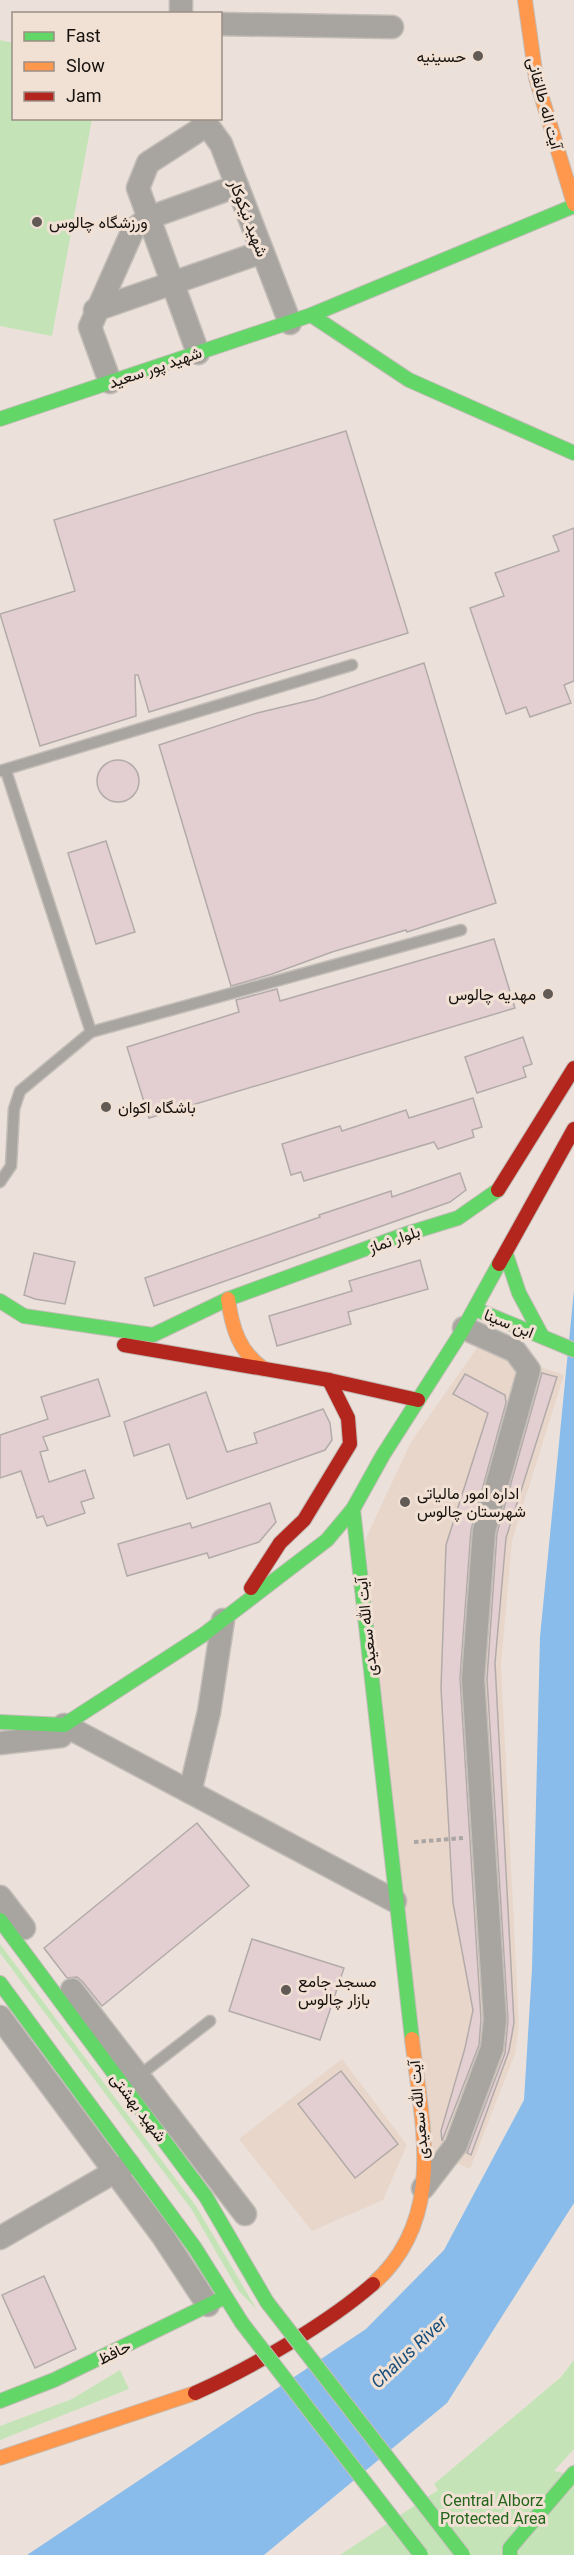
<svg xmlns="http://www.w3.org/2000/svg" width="574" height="2555" font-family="Roboto,Vazirmatn,sans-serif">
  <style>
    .built { fill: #e8d6ca }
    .green { fill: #c4e4b8 }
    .water { fill: #89bcea }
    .building { fill: #e3cfd2; stroke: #b3aba9; stroke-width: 1.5 }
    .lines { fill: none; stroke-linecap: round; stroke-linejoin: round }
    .lane-casing { stroke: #c3bdb7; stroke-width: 13 }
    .street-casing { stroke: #c3bdb7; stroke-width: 25 }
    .fast-casing { stroke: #c3bdb7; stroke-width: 16 }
    .slow-casing { stroke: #c3bdb7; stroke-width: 16 }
    .jam-casing { stroke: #c3bdb7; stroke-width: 16 }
    .path { stroke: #aba6a3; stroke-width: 4; stroke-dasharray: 4.5 3; stroke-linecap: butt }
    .lane { stroke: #a8a4a0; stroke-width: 10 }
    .street { stroke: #a8a4a0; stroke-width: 22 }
    .fast { stroke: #63d668; stroke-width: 14 }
    .slow { stroke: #ff974d; stroke-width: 14 }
    .jam { stroke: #b3261e; stroke-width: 14 }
    .fast-bridge-casing { stroke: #c3bdb7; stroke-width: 16; stroke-linecap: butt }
    .fast-bridge { stroke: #63d668; stroke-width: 14 }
    .poi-dot { fill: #615a55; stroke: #f1e0d4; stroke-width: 2 }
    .labels { text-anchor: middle; stroke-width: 6; stroke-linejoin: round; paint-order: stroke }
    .poi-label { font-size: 16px; fill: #17120e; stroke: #f1e0d4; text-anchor: start }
    .street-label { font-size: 16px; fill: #17120e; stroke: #f1e0d4 }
    .park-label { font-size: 16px; fill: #23651b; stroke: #f1e0d4 }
    .water-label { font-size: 18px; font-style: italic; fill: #184f7c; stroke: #f1e0d4 }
  </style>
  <rect width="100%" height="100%" fill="#ebe1da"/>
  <g class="built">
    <polygon points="479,1345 564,1375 512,1541 501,1665 519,2027 515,2054 470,2169 432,2153 365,1540 411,1442"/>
    <polygon points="342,2059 407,2145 383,2200 312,2231 239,2139"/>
  </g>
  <g class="green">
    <polygon points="0,40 13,43 14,118 92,119 52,336 0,326"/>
    <polygon points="0,1944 196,2206 257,2310 238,2290 192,2210 0,1953"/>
    <polygon points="574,2360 574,2449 554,2471 574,2475 574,2555 340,2555 438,2490 434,2484 561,2377"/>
    <polygon points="120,2370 129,2389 0,2440 0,2426 72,2399"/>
  </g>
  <polygon class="water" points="574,1290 574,2203 447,2403 264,2555 27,2555 366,2329 444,2250 524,2100 532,1969 540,1637"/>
  <g class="building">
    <polygon points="346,431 408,633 149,712 138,675 135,675 136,716 40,746 0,614 75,591 54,520"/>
    <polygon points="574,528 574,681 564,685 571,703 530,717 526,707 506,714 470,608 504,596 495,573 559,551 553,536"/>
    <polygon points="424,663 496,903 407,932 406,930 332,952 272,974 231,986 159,745 257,713 316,699"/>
    <circle cx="118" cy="781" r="21"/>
    <polygon points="106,841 135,932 96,944 68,853"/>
    <polygon points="494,939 515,1008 149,1118 127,1047 239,1012 236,1000 277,989 280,1001"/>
    <polygon points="523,1037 532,1064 523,1067 526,1077 477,1093 465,1057"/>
    <polygon points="473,1098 482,1127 472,1130 474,1137 438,1149 434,1142 304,1181 301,1172 291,1175 282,1144 340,1126 342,1131 406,1110 409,1118"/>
    <polygon points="460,1173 466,1190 450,1202 154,1306 145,1278 320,1217 319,1215 391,1191 392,1197"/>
    <polygon points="34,1253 75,1262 65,1304 35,1299 24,1295"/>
    <polygon points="420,1260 428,1289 348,1312 351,1324 277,1346 269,1316 352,1291 349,1281"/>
    <polygon points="542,1373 557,1377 506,1538 495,1663 514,2023 509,2051 471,2155 467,2153 505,2053 508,2020 487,1679 497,1533"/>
    <polygon points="465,1374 505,1395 506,1403 471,1530 460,1678 481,2019 479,2045 442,2141 441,2131 465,2048 473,2010 453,1903 441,1688 446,1545 488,1413 453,1394"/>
    <polygon points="98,1379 110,1416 43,1437 48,1450 40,1452 49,1482 85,1470 94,1498 81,1502 85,1513 47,1526 43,1516 37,1518 21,1471 0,1478 0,1435 48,1419 41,1397"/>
    <polygon points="206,1392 227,1452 257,1443 254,1433 323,1409 330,1423 332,1440 325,1450 187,1499 169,1444 134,1456 124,1422"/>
    <polygon points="270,1503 276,1522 259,1542 209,1558 207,1553 127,1576 118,1544 190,1523 192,1528"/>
    <polygon points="197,1823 249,1886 102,2006 82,1981 77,1977 67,1978 44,1948"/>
    <polygon points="252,1939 344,1968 320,2040 229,2011"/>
    <polygon points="341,2071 398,2144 355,2178 298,2104"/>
    <polygon points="44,2276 76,2349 35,2368 2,2295"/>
  </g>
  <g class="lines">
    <g class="lane-casing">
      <g id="lane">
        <polyline points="0,771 352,665"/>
        <polyline points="6,771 91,1032"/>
        <polyline points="0,1182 11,1166 14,1109 20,1091 91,1032 461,930"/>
        <polyline points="136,2078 210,2021"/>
      </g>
    </g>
    <g class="street-casing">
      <g id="street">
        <polyline points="181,14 181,0"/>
        <polyline points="220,24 392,27"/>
        <polyline points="202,118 221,144 290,323"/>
        <polyline points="95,310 262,252"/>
        <polyline points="198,353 138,188 148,163 207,125"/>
        <polyline points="110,382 90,327 133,230 148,218 237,186"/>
        <polyline points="64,1725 395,1901"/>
        <polyline points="0,1743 61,1736"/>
        <polyline points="190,1792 209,1712 223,1620"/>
        <polyline points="0,1897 24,1928"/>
        <polyline points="72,1990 245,2214"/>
        <polyline points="0,2017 162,2235 208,2305"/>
        <polyline points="423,2188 456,2145 492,2048 495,2019 473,1679 484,1531 529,1370 515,1351 464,1328"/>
        <polyline points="0,2238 128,2164"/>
      </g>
    </g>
    <g class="fast-casing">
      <g id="fast">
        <polyline points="311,315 409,380 574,453"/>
        <polyline points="0,419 311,315 574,206"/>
        <polyline points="506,1254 519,1293 542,1336"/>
        <polyline points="0,1301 24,1316 153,1335 228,1299 406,1234 458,1218 498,1190"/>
        <polyline points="475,1309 574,1350"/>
        <polyline points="353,1509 412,2039"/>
        <polyline points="0,1722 64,1725 203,1635 327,1540 353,1509 383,1455 461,1333 499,1264"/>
        <polyline points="0,1920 206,2197 267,2302"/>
        <polyline points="0,1983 195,2248 242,2323"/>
        <polyline points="0,2401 54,2380 225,2297"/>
        <polyline points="510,2555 510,2548 574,2473"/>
      </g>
    </g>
    <g class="slow-casing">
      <g id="slow">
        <polyline points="525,0 536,78 574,204"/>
        <path d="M228,1299C232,1328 239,1352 264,1369"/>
        <path d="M373,2284C447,2218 422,2126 412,2039"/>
        <polyline points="0,2458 195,2393"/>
      </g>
    </g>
    <g class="jam-casing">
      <g id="jam">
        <polyline points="498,1190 574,1068"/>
        <polyline points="499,1264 574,1129"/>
        <polyline points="124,1345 329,1380 418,1400"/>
        <polyline points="251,1588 280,1543 304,1520 350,1444 348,1418 329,1380"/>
        <path d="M195,2393C251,2368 327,2324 373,2284"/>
      </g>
    </g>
    <polyline class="path" points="414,1842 463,1838"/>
    <use href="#lane" class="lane"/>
    <use href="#street" class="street"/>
    <use href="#fast" class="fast"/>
    <use href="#slow" class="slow"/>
    <use href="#jam" class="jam"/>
    <g class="fast-bridge-casing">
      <g id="fast-bridge">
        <polyline points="267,2302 463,2555"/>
        <polyline points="242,2323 421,2555"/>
      </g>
    </g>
    <use href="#fast-bridge" class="fast-bridge"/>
  </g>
  <g class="poi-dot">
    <circle cx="478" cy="56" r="6"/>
    <circle cx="37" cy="222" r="6"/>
    <circle cx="548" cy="994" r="6"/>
    <circle cx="106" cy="1107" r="6"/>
    <circle cx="405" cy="1502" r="6"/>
    <circle cx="286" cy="1990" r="6"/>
  </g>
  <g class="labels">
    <g class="poi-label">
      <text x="466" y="62" text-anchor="end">حسینیه</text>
      <text x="49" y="228">ورزشگاه چالوس</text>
      <text x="536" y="1000" text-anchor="end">مهدیه چالوس</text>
      <text x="118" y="1113">باشگاه اکوان</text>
      <text x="417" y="1499">اداره امور مالیاتی<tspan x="417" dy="18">شهرستان چالوس</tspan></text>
      <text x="298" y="1987">مسجد جامع<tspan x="298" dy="18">بازار چالوس</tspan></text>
    </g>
    <g class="street-label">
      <text transform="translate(545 103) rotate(75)" y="6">آیت اله طالقانی</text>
      <text transform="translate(249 218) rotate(69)" y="6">شهید نیکوکار</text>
      <text transform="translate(155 367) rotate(-19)" y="6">شهید پور سعید</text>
      <text transform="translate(394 1239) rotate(-19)" y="6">بلوار نماز</text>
      <text transform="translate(509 1323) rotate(22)" y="6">ابن سینا</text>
      <text transform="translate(366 1627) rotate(-96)" y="6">آیت الله سعیدی</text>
      <text transform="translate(139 2107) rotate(53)" y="6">شهید بهشتی</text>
      <text transform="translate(418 2110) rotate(-95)" y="6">آیت الله سعیدی</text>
      <text transform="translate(114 2352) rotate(-26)" y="6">حافظ</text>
    </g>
    <g class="park-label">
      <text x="493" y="2506">Central Alborz<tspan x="493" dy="18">Protected Area</tspan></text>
    </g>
    <g class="water-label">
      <text transform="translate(409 2352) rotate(-43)" y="6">Chalus River</text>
    </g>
  </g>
  <rect x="12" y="12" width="210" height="108" fill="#f1e0d4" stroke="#9a8e85" stroke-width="1.5"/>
  <rect x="24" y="32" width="30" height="9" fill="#63d668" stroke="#9a8e85" stroke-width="1.5"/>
  <text x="66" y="42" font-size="18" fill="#17120e">Fast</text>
  <rect x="24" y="62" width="30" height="9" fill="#ff974d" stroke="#9a8e85" stroke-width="1.5"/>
  <text x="66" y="72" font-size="18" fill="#17120e">Slow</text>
  <rect x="24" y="92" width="30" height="9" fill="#b3261e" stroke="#9a8e85" stroke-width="1.5"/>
  <text x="66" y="102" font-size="18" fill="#17120e">Jam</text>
</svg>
